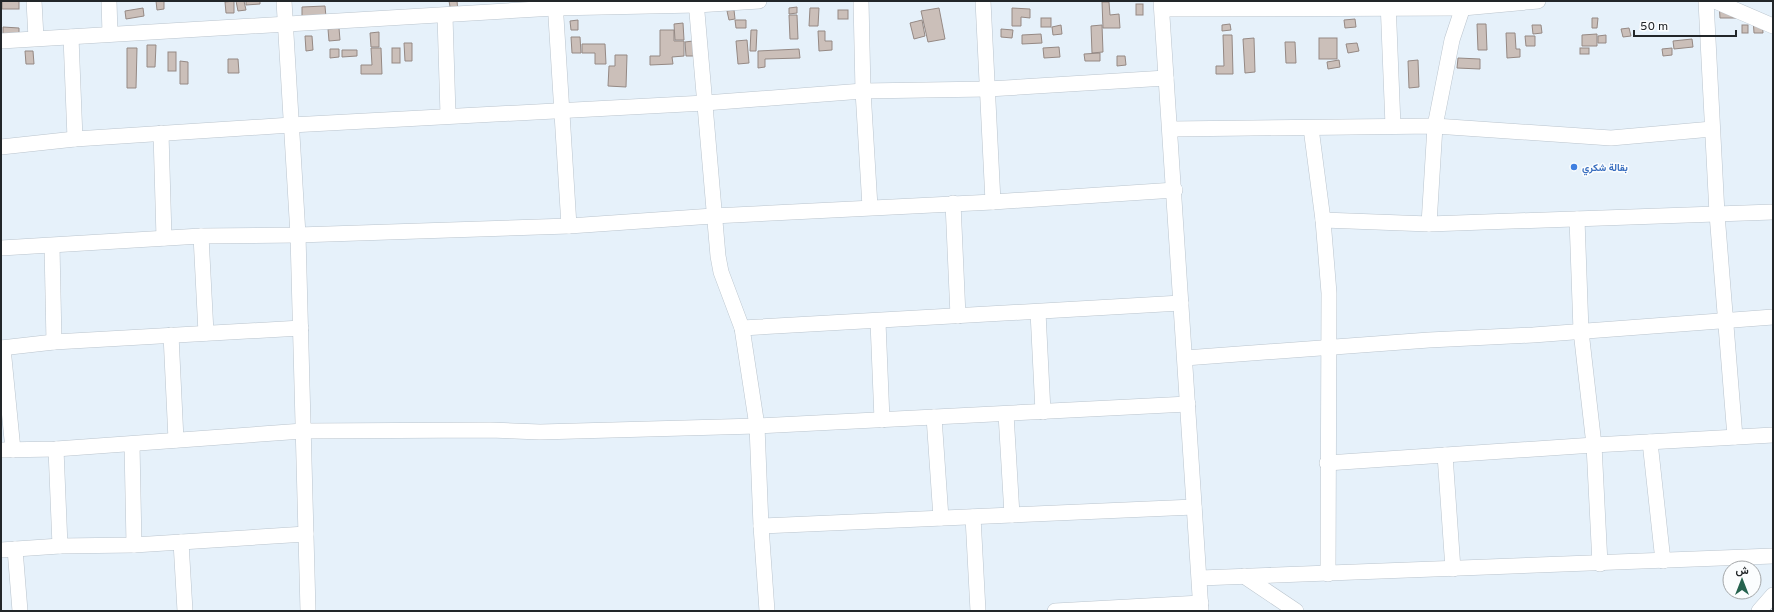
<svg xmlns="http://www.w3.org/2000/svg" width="1774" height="612" font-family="Overpass,Vazirmatn,sans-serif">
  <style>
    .building { fill: #cbbfb9; stroke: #958984 }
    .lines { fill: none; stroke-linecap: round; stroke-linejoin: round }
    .minor-casing { stroke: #bac4cd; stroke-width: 16 }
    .minor { stroke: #fff; stroke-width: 15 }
    .shop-dot { fill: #3f7fe0; stroke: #fbfdfe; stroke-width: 1.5 }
    .labels { text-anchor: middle; stroke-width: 3; stroke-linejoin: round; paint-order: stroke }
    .shop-label { font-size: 10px; font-weight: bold; fill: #366cbe; stroke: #fbfdfe; text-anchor: start }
  </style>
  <rect width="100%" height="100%" fill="#e6f1fa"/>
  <g class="building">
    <rect x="2" y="1" width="17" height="8"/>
    <polygon points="156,1 164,1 164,9 157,10"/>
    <polygon points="234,1 234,13 226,13 225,2"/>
    <polygon points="236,1 244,1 246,10 238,11"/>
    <polygon points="246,1 260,1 260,4 246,5"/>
    <polygon points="449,1 457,1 458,11 451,12"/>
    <polygon points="1102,2 1109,2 1110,15 1119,14 1120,28 1103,28"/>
    <polygon points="1719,2 1737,2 1737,18 1720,18"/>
    <rect x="1136" y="4" width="7" height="11"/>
    <polygon points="325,6 326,17 302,17 302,7"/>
    <polygon points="797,7 797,13 789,14 789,8"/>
    <polygon points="143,8 144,16 126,19 125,11"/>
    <polygon points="810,8 819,8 818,26 809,26"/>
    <polygon points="939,8 945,39 928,42 921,11"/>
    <polygon points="1012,8 1030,9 1030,18 1021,17 1021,26 1012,26"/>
    <polygon points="734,10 735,19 729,20 727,11"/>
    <rect x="838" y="10" width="10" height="9"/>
    <polygon points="789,15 797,15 798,39 790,39"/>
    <polygon points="1762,17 1763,33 1754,33 1753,18"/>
    <rect x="1041" y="18" width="10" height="9"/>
    <polygon points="1592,18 1598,18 1597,28 1592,28"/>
    <polygon points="1355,19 1356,27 1345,28 1344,20"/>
    <polygon points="578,20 578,30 571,30 570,21"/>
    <polygon points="735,20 746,20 746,28 736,28"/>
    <polygon points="922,20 925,36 914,39 910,23"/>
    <polygon points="683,23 684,40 675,40 674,24"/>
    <polygon points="1230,24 1231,30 1222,31 1222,25"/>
    <polygon points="1477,24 1486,24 1487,50 1478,50"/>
    <polygon points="1061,25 1062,34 1053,35 1052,27"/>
    <polygon points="1102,25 1103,52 1092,53 1091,26"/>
    <polygon points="1532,25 1541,25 1542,33 1533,34"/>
    <rect x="1742" y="25" width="6" height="8"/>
    <polygon points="3,27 19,28 19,37 3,36"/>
    <polygon points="339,28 340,40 329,41 328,29"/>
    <polygon points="1629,28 1631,36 1623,37 1621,29"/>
    <polygon points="1001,29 1013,30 1012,38 1001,37"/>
    <polygon points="660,30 674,30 674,41 684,41 684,56 672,57 673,64 650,65 650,56 660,56"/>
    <polygon points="751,30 757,30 756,51 750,51"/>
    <polygon points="818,31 825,31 825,41 832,41 832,50 819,51"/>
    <polygon points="379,32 379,47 371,47 370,33"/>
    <polygon points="1506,33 1515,33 1516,49 1520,49 1520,57 1507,58"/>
    <polygon points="1041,34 1042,43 1022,44 1022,35"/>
    <polygon points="1597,34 1597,46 1582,46 1582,35"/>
    <polygon points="1223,35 1232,35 1233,74 1216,74 1216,66 1224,66"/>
    <polygon points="1606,35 1606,43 1598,43 1598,36"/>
    <polygon points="305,36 312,36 313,50 306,51"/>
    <polygon points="1525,36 1535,36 1535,46 1526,46"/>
    <polygon points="571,37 580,37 581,53 572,53"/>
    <polygon points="1254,38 1255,72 1245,73 1243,39"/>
    <rect x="1319" y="38" width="18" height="21"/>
    <polygon points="1692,39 1693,47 1674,49 1673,41"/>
    <polygon points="747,40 749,63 738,64 736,41"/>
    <polygon points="693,41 694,56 686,56 685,42"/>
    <polygon points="1285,42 1295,42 1296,63 1286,63"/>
    <polygon points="404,43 412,43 412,61 405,61"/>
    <polygon points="1357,43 1359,51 1348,53 1346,44"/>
    <polygon points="582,44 605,44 606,64 595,64 595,53 582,53"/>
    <polygon points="147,45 156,45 155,67 147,67"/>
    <polygon points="1059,47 1060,57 1044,58 1043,48"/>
    <polygon points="127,48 137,48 136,88 127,88"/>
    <polygon points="371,48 381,48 382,74 361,74 361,65 372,65"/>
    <rect x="392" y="48" width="8" height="15"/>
    <rect x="1580" y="48" width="9" height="6"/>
    <polygon points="1672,48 1672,55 1663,56 1662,49"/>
    <polygon points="330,49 339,49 339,57 330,58"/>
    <polygon points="799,49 800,58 765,59 765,67 758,68 758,51"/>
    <polygon points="342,50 357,50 357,56 342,57"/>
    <polygon points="25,51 33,51 34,64 26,64"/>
    <rect x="168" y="52" width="8" height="19"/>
    <polygon points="1100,53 1100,61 1085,61 1084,54"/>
    <polygon points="615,55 627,55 626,87 608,86 609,66 615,66"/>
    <polygon points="1117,56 1125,56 1126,65 1117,66"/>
    <polygon points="1458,58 1480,59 1480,69 1457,68"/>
    <polygon points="228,59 238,59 239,73 228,73"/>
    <polygon points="1339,60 1340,67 1328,69 1327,62"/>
    <polygon points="1418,60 1419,87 1409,88 1408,61"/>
    <polygon points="180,61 188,62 188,84 180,84"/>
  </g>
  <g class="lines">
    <g class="minor-casing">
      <g id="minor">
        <polyline points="34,1 36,38"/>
        <polyline points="109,1 110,34"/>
        <polyline points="284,1 298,235 308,611"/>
        <polyline points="555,1 569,226"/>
        <polyline points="696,1 718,256 721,272 742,328 757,426 761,526 767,611"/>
        <polyline points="861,1 863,91 870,207"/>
        <polyline points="983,1 993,202"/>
        <polyline points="1161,1 1201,611"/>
        <polyline points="1388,1 1393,126"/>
        <polyline points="1706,1 1717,214 1735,437"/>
        <polyline points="1715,1 1773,26"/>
        <polyline points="1162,9 1463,8 1538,1"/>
        <polyline points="445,16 448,115"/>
        <polyline points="71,37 75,139"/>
        <polyline points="1,41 555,8 697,5 759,1"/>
        <polyline points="1311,128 1323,220 1329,293 1328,574"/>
        <polyline points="1171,129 1435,126 1611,138 1712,129"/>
        <polyline points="161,133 164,238"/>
        <polyline points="1,147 75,139 291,125 705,103 863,91 988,89 1166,78"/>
        <polyline points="953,203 958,316"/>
        <polyline points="1577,219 1581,331 1594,445 1600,564"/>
        <polyline points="1323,220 1429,224 1773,212"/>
        <polyline points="1429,224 1435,126 1452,40 1465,1"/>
        <polyline points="201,236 206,333"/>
        <polyline points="52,246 54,342"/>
        <polyline points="1,248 201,236 298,235 569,226 713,216 993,202 1175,190"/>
        <polyline points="1038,312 1043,412"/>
        <polyline points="878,322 882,420"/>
        <polyline points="742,328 1181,303"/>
        <polyline points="171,335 176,440"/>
        <polyline points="1,348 54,342 301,328"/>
        <polyline points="3,348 13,450"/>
        <polyline points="1185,358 1429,340 1533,335 1773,317"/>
        <polyline points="1006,414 1012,515"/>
        <polyline points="934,417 941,518"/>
        <polyline points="1650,442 1663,561"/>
        <polyline points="132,444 134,545"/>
        <polyline points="56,449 60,546"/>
        <polyline points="1,450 56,449 303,431 490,430 540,432 757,426 1188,404"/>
        <polyline points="1445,455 1453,569"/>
        <polyline points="1327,463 1594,445 1773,435"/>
        <polyline points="973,517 978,611"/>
        <polyline points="761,526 1194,507"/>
        <polyline points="181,542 185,611"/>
        <polyline points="15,549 20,611"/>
        <polyline points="1,550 60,546 134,545 306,534"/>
        <polyline points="1244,576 1296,611"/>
        <polyline points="1200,578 1773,556"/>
        <polyline points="1055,611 1201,603"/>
        <polyline points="1759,611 1773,595"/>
      </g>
    </g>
    <use href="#minor" class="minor"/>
  </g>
  <circle class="shop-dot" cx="1574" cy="167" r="4"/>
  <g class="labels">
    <g class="shop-label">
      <text x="1582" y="171">بقالة شكري</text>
    </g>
  </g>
  <rect width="1774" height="612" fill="none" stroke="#222629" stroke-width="4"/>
  <g transform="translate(1742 580)"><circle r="19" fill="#fbfdfe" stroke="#a4a7a9"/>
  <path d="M0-3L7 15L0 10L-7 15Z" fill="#25624e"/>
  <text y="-6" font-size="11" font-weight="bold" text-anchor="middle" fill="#222629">ش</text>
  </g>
  <path d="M1634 30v6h102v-6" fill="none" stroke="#222629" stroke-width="2"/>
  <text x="1640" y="30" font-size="12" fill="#222629" stroke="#fbfdfe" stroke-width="3" paint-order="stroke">50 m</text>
</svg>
